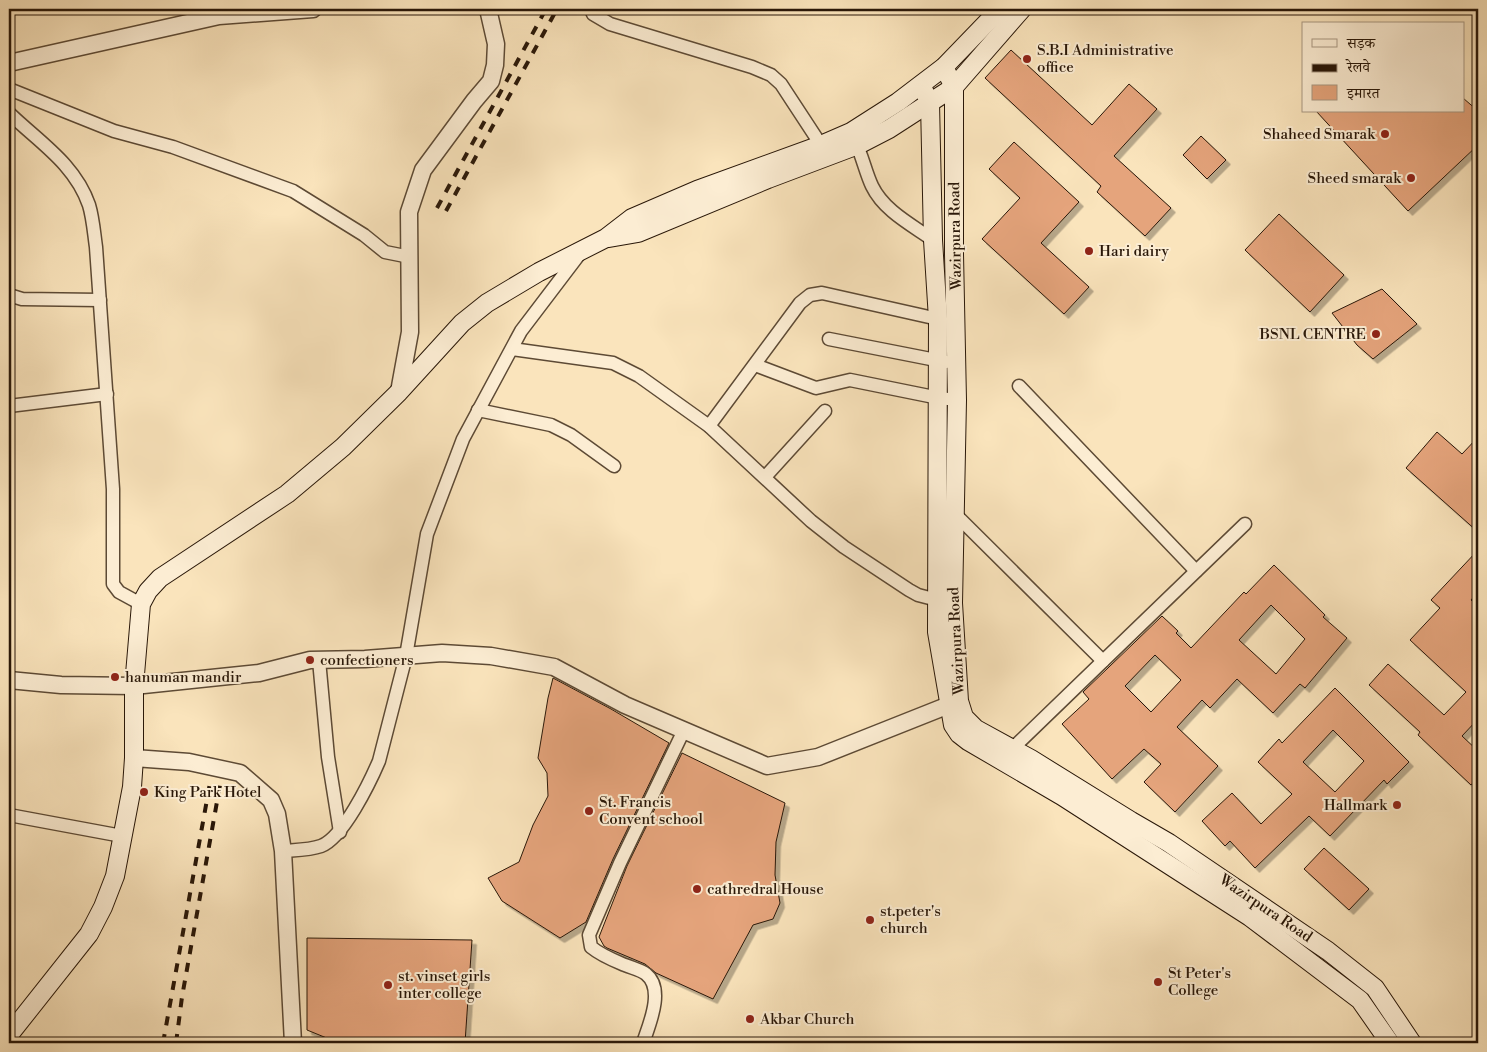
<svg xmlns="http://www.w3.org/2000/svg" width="1487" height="1052" font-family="'Libre Bodoni','Noto Serif Devanagari',serif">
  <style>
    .building { fill: #e5a47b; stroke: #291708; fill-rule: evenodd; filter: url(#shadow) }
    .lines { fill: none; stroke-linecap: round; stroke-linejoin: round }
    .minor-casing { stroke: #5d4a35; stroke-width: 15 }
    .tertiary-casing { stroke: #5d4a35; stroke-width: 19 }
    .secondary-casing { stroke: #291708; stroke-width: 20 }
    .minor { stroke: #fcedd3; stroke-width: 12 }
    .tertiary { stroke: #fcedd3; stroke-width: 16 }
    .secondary { stroke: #fcedd3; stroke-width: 18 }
    .rail { stroke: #291708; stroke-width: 4; stroke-dasharray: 9 9; stroke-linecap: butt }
    .poi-dot { fill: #8f2418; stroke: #fcedd3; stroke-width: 2 }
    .labels { text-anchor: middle; stroke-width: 4; stroke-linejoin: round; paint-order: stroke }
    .poi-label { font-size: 15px; fill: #291708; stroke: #fcedd3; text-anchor: start }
    .street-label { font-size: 15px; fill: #291708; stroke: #fcedd3 }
  </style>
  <defs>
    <filter id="shadow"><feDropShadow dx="4.5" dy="4.5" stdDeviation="0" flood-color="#0004"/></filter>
  </defs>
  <rect width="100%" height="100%" fill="#fae4bc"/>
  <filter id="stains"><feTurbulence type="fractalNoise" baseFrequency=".004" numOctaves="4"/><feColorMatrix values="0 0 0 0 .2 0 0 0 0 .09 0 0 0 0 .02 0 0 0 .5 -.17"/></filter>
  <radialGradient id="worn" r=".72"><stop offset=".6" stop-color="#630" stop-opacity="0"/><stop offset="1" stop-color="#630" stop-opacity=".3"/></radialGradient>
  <g class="building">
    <polygon points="1011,50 1092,125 1129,84 1157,109 1114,156 1171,208 1145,236 1097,192 1101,186 985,78"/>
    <polygon points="1463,98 1478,111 1478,145 1408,211 1316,111 1463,111"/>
    <polygon points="1201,136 1226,160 1207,179 1183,155"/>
    <polygon points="1014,142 1079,202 1041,243 1089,287 1064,314 982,239 1020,198 989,169"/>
    <polygon points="1279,214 1344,275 1310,312 1245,250"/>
    <polygon points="1382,289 1417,324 1373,359 1357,345 1332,313"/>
    <polygon points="1437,432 1462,454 1478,437 1478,532 1406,468"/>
    <polygon points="1478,550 1478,592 1471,600 1478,606 1478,719 1462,736 1478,751 1478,777 1471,785 1418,735 1420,732 1369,685 1388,664 1444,715 1466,692 1410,640 1440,608 1431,600"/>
    <path d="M1274,565L1325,615L1323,617L1347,638L1305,688L1300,684L1273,713L1237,679L1210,708L1202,700L1177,727L1218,766L1175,812L1144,782L1161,764L1144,749L1112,779L1062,724L1089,699L1083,692L1162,616L1178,631L1176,633L1191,648L1244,592L1246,594ZM1271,605L1305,639L1276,674L1239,640ZM1155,655L1181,680L1151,712L1125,686Z"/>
    <polygon points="553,678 611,709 669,743 613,859 586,922 560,938 502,901 488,878 519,862 533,825 548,796 547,773 538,758 548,698"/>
    <path d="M1335,688L1409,762L1387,784L1384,780L1330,836L1309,816L1255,868L1230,841L1225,846L1202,821L1232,793L1261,824L1292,794L1258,762L1279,739L1282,743ZM1333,730L1364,761L1335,792L1303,762Z"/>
    <polygon points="682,753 785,803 776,842 775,875 780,903 773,919 753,925 713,999 656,973 645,964 607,948 604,946 599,937 627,866"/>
    <polygon points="1324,848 1369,889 1349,910 1304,869"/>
    <polygon points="307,938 472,940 465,1043 339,1043 307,1030"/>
  </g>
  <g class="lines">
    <g class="minor-casing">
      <g id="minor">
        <polyline points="591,9 593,14 610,24 752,67 771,75 781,84 821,145"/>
        <polyline points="9,89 114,131 173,147 293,191 364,235 385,252 410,257"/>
        <path d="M9,113C39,142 75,164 89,205C93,218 94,233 96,247L113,489V584L119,592L141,604"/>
        <path d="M854,139C862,154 865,171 872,186C884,211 912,225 933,240"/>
        <polyline points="9,295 22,299 100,300"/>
        <polyline points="829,339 946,362"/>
        <polyline points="512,349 613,363 639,376 709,426 811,521 844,547 909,590 918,595 945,602"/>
        <polyline points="755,365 816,388 850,380 939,398 957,400"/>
        <polyline points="1019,386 1196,571"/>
        <polyline points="9,406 107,394"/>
        <polyline points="478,410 551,425 571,435 614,466"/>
        <polyline points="709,426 800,303 810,295 822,293 938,319"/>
        <polyline points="765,477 825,411"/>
        <polyline points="955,514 1103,661"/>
        <polyline points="319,660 328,757 340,832"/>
        <polyline points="1012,749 1245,524"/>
        <polyline points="9,815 122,836"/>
        <path d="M283,851C295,850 310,850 321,846C343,838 370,782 379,761L406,656L427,534L463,439L521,331L581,252"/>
        <path d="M643,1043C649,1025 665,989 646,974C641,970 632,968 625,965C613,960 602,956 591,947L589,935L620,863L684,730"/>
      </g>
    </g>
    <g class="tertiary-casing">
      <g id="tertiary">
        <polyline points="9,63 219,16 313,9"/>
        <polyline points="399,392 410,332 409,212 423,170 474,101 491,81 495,65 496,44 488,9"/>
        <polyline points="9,680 61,685 134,686 259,673 310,660 365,659 442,653 491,656 554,667 625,705 767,766 818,757 959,701"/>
        <polyline points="134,758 189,762 240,773 271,800 277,814 283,851 293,1043"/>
      </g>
    </g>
    <g class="secondary-casing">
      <g id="secondary">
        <polyline points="944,67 954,87 954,254 957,400 953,603 959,701 964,717 976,729 1031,759 1131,821 1169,843 1328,951 1375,988 1412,1043"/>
        <polyline points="921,85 930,103 933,240 938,319 937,632 953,725 959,734 968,741 1062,796 1250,917 1360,1000 1390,1043"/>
        <polyline points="609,238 638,233 768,179 858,145 889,129 954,87 1022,9"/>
        <polyline points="9,1035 89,934 103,907 115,876 132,787 134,758 134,686 141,604 148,591 160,578 287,494 343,447 399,392 462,323 487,303 539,272 606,238 632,218 697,190 821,145 851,132 898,102 944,67 1000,9"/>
      </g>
    </g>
    <use href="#minor" class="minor"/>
    <use href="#tertiary" class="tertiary"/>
    <use href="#secondary" class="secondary"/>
    <g class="rail">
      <polyline points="437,208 546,9"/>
      <polyline points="446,211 557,9"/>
      <polyline points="163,1043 210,783"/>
      <polyline points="176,1043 182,997 220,785"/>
    </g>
  </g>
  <g class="poi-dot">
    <circle cx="1027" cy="59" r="5"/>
    <circle cx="1385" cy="134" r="5"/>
    <circle cx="1411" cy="178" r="5"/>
    <circle cx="1089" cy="251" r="5"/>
    <circle cx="1376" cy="334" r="5"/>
    <circle cx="310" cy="660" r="5"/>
    <circle cx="115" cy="677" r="5"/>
    <circle cx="144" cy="792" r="5"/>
    <circle cx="1397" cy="805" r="5"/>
    <circle cx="589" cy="811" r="5"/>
    <circle cx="697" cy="889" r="5"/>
    <circle cx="870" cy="920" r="5"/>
    <circle cx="1158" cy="982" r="5"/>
    <circle cx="388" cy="985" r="5"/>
    <circle cx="750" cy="1019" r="5"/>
  </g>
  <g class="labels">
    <g class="poi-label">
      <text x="1037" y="55">S.B.I Administrative<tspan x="1037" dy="17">office</tspan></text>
      <text x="1375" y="139" text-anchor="end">Shaheed Smarak</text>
      <text x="1401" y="183" text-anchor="end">Sheed smarak</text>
      <text x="1099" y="256">Hari dairy</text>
      <text x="1366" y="339" text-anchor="end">BSNL CENTRE</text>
      <text x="320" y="665">confectioners</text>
      <text x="125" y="682">hanuman mandir</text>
      <text x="154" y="797">King Park Hotel</text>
      <text x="599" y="807">St. Francis<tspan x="599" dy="17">Convent school</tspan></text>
      <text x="1387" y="810" text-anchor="end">Hallmark</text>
      <text x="707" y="894">cathredral House</text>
      <text x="880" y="916">st.peter's<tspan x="880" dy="17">church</tspan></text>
      <text x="1168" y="978">St Peter's<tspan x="1168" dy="17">College</tspan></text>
      <text x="398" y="981">st. vinset girls<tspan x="398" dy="17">inter college</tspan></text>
      <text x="760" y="1024">Akbar Church</text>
    </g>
    <g class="street-label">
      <text transform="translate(955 236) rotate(-91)" y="5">Wazirpura Road</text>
      <text transform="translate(956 641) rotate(-93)" y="5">Wazirpura Road</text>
      <text transform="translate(1266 908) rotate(34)" y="5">Wazirpura Road</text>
    </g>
  </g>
  <rect width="1487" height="1052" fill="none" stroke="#fae4bc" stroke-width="30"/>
  <rect x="10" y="10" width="1467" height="1032" fill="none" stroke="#291708" stroke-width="2.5"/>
  <rect x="15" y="15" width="1457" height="1022" fill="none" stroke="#291708"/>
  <rect x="1302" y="22" width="162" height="90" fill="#fcedd3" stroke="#a89782"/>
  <rect x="1312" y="39" width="25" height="8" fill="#fcedd3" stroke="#a89782"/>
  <text x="1347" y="48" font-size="15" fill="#291708">सड़क</text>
  <rect x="1312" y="64" width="25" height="8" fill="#291708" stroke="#a89782"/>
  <text x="1347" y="72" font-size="15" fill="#291708">रेलवे</text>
  <rect x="1312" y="85" width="25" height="15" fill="#e5a47b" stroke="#a89782"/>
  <text x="1347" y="98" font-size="15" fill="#291708">इमारत</text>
  <rect width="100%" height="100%" filter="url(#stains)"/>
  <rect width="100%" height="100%" fill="url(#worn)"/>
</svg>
